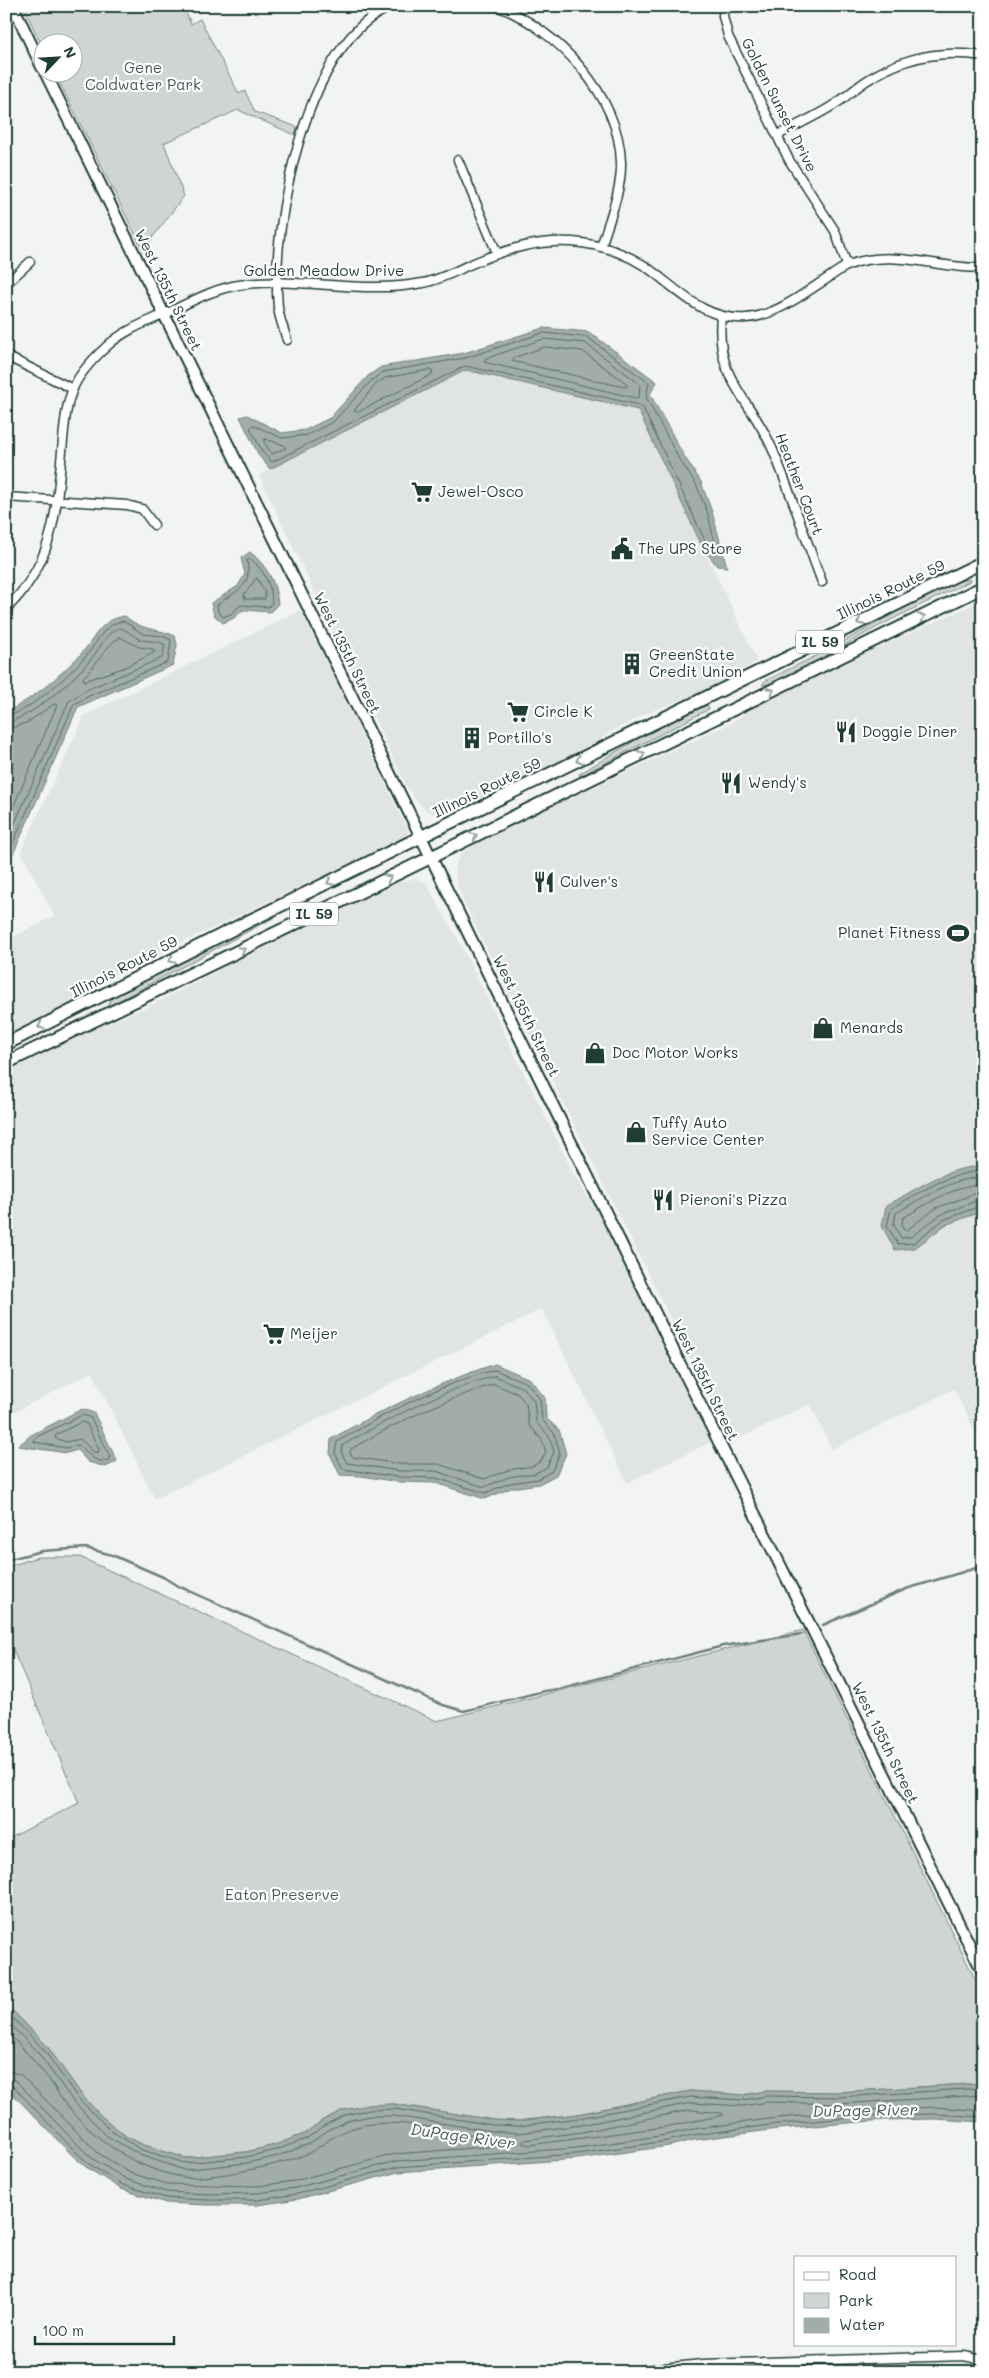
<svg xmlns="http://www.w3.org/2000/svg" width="989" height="2378" font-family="Mali,sans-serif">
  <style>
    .built { fill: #e0e4e3 }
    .green { fill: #ced5d3; stroke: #768984 }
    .water { fill: #a1adaa; stroke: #6d807b }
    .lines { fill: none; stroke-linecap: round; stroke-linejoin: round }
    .shore { stroke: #536a63; stroke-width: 1 }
    .stream { stroke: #6d807b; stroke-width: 2.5 }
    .street-casing { stroke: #1f3d34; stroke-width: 11 }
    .secondary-casing { stroke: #1f3d34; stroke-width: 14 }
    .primary-casing { stroke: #1f3d34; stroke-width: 15 }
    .street { stroke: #fff; stroke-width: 8 }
    .secondary { stroke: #fff; stroke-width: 10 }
    .primary { stroke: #fff; stroke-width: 11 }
    .oneway { stroke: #8f9e9a }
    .labels { text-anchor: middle; stroke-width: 4.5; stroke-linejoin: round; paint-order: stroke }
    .shield { fill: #fff; stroke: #627771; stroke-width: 1 }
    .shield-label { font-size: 14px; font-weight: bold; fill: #1f3d34 }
    .park-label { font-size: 15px; fill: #425b54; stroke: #fff }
    .street-label { font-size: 15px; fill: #1f3d34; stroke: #fff }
    .poi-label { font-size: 15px; fill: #1f3d34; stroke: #fff; text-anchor: start }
    .water-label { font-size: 16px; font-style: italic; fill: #465f57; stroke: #fff }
  </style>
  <rect width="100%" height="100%" fill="#f2f3f3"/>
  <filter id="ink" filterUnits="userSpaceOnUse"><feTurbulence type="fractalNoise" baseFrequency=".02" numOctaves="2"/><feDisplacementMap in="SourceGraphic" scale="10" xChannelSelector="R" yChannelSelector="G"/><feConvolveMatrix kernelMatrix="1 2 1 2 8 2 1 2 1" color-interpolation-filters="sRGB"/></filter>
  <g filter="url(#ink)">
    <g class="built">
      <polygon points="466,370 638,410 757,661 713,687 645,714 615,729 583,751 477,802 452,813 440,815 429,812 418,803 407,787 259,475"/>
      <polygon points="983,600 983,1432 977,1435 954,1389 832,1449 810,1404 732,1442 463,901 456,880 455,866 461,854 482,839 729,724 772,696"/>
      <polygon points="301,610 410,835 119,972 80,999 6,1036 6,941 54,916 21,851 85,715"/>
      <polygon points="416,878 426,883 458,939 574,1175 602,1219 711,1442 627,1483 542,1309 155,1499 92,1372 6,1416 6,1069 56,1044 147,1007 209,976 250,952 384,886"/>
    </g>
    <g class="green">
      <polygon points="23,6 183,6 191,24 200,19 239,94 245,91 255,112 297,127 295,135 238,110 164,143 184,196 143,250 55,73 72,72 72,42 42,42 42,46"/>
      <path d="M969,579L970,581C936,598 901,614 868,632C843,645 787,683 762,685L765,681L832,648L907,606L955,582Z"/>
      <polygon points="707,705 709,709 580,776 579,774 644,735"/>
      <polygon points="274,915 275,917 107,1007 113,996"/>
      <polygon points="38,1557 80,1557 437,1721 803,1630 983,1995 983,2083 838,2092 766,2091 743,2095 690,2091 578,2114 518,2121 494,2120 394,2104 369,2105 323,2120 304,2134 275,2145 246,2152 185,2158 144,2145 127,2137 101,2116 81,2094 47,2046 6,2004 6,1840 79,1803 6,1634 6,1567"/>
    </g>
    <g class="water">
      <polygon points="543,328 589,332 657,382 650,394 684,456 701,482 712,512 727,567 717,566 703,548 638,410 466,370 270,469 259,456 240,417 247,415 282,433 305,430 330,418 368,376 381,367 464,353"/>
      <path d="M250,552C267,566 276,582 278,604L270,612L243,610L234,618L223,623L214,615L211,603L238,586L245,574L241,558Z"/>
      <path d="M125,616C144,632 154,627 175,636L177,645L173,665L78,707L6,870V712C35,698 58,677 80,655C96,638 99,620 125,616Z"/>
      <path d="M983,1166V1208L975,1214L945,1225L915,1248L895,1250L882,1226L886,1206C917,1189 946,1167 983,1166Z"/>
      <path d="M495,1364L530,1379L545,1398L546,1418L559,1430L566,1454L556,1475L539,1484L511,1488L485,1499L435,1483L398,1482L362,1476L340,1475L330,1454L331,1439C383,1409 438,1383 495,1364Z"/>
      <polygon points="82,1409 94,1413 117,1461 106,1467 88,1462 77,1450 67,1453 18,1446 31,1435"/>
      <polygon points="6,2004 47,2046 81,2094 101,2116 127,2137 144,2145 185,2158 246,2152 275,2145 304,2134 323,2120 343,2110 369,2105 394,2104 494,2120 518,2121 578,2114 690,2091 743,2095 766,2091 838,2092 983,2083 983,2122 935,2119 884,2120 778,2129 694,2140 669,2146 577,2159 398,2172 298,2199 257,2205 207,2205 166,2203 121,2189 86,2167 72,2155 6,2087"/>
    </g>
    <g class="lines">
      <g class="shore">
        <polygon points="543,333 587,337 649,383 646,397 679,459 696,484 708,514 717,553 714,553 707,545 643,408 639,405 465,366 272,462 263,453 250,428 253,425 282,438 307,435 333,422 372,380 383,372 465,358"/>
        <polygon points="544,339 585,343 640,384 639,397 636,398 484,362 485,359"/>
        <polygon points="545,347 582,351 626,383 627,386 624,387 512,361 514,358"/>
        <polygon points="430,370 433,372 431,375 358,412 354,411 376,384 385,378"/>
        <polygon points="265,439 284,445 286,448 272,454 264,442"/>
        <path d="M251,559C264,570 272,586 272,603L268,607L241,605L231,614L223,617L218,612L217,605C235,590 253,589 247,561Z"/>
        <polygon points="257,578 265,592 265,599 245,599 244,595"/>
        <path d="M120,637L139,647L153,649L155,652L123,668L84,681L83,678C96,666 105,646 120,637Z"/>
        <path d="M6,716C28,714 71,673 86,656C97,643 104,623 124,621L143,634L163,636L171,640L168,662L91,695L74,704L6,859"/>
        <path d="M6,722C28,721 77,677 91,659C99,650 107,631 119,628C124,627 134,637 139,639C147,642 158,640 165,645L162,658L88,689L69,701L6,843"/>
        <polyline points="6,730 28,722 54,704 57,705 6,824"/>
        <path d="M983,1171C948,1173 920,1192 891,1209L887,1226L898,1244L913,1243L943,1220L983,1205"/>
        <path d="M983,1177C950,1179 924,1197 896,1213L894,1225L901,1238L911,1237L940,1215L983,1198"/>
        <path d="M983,1185C952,1186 929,1203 903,1218L902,1225L904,1230H907L936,1208L966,1197L975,1192L983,1191"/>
        <path d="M495,1370L527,1383L540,1399L542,1420L554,1433L560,1453L552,1471L538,1479L510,1483L485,1493L436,1478L398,1477L343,1469L335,1453L337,1442C386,1413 440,1384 495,1370Z"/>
        <path d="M495,1376L523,1388L534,1401L536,1422L549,1436L554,1452L547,1467L536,1473L509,1477L484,1487L436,1471H399L347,1463L341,1452L343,1445C390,1418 442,1390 495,1376Z"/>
        <path d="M494,1384L518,1394L526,1404L529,1425L542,1440L546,1452L541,1461L533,1466L508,1470L484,1479L438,1464H400L353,1457L350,1453L351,1449C395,1423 444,1400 494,1384Z"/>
        <path d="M83,1415L91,1418L110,1457L108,1460C94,1465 88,1451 78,1445L66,1448L34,1442L35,1438Z"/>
        <polygon points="82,1422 87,1424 99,1450 98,1453 94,1452 80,1439 66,1442 55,1438 56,1435"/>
        <polyline points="6,2011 44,2050 77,2097 111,2131 142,2150 185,2163 246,2157 276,2150 306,2139 325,2125 345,2115 369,2110 394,2109 493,2125 518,2126 579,2118 690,2097 743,2100 767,2096 838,2097 983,2088"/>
        <polyline points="6,2020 39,2054 73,2101 107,2136 140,2155 184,2170 247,2163 278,2156 309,2144 328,2130 347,2121 370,2116 394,2116 492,2131 518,2133 581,2125 691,2103 743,2106 767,2102 838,2104 983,2095"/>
        <path d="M6,2031C22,2047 37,2064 51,2082C57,2090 61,2100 68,2107C98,2142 136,2169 182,2177C202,2180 258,2169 279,2163C290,2160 305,2156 314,2150C333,2137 349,2126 372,2124C419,2119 465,2138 511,2140L513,2143L511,2145L395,2154L294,2181L258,2186L167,2184L130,2173L98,2153L21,2075L6,2070"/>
        <polyline points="6,2077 16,2081 79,2146 93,2159 126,2179 166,2192 207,2194 258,2193 295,2188 397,2161 576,2148 666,2135 693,2129 777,2118 884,2109 935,2107 983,2111"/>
        <polyline points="6,2084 12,2085 75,2151 89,2164 123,2185 166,2198 207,2200 258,2200 297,2194 397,2167 576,2154 667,2141 693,2135 778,2124 884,2115 935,2114 983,2117"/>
        <polygon points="691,2110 722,2113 724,2115 665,2127 529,2145 522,2143 524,2140 582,2132"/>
      </g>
      <g class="stream">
        <polyline points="6,1560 42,1551 86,1548 112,1555 163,1577 176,1585 443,1705 464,1711 544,1691 558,1689 723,1646 802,1634"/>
        <polyline points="823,1625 906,1589 983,1566"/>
      </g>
      <g class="street-casing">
        <g id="street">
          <path d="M497,6C557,29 619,95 621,162C622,190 609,220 601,247"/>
          <polyline points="724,6 723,16 728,36 789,160 835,231 847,265"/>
          <path d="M778,135C796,125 815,117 832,106C844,99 854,89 866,81C902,57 940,49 983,56"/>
          <polyline points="458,160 497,253"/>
          <polyline points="6,284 30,262"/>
          <path d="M721,316C715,380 749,396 772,448C791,492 805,538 822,582"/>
          <path d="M287,340C284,329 279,318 278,307C270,227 307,34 394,6"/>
          <polyline points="6,356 73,389"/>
          <polyline points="6,497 127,505 142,509 154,525"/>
          <path d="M6,609C54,563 56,513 62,451C64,431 65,409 72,391C78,374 94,358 106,347C123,331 144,323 165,314C189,303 212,289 239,285C299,276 361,295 423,283C439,280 454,272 469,265C506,249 541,238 582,243C604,246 626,254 645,266C677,288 703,321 746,318C776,316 804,293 828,278C835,273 842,268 849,265C893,248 938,269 983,268"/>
          <polyline points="624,2372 702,2364 964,2356 983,2360"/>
        </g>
      </g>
      <g class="secondary-casing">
        <g id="secondary">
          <polyline points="13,6 42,67"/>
          <polyline points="45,72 682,1368 983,1972"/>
        </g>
      </g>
      <g class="primary-casing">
        <g id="primary">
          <polyline points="6,1044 247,922 983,562"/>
          <polyline points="6,1063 313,915 983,587"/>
        </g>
      </g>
      <use href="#street" class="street"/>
      <use href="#secondary" class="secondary"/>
      <use href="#primary" class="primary"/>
    </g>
    <defs><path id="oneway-chevron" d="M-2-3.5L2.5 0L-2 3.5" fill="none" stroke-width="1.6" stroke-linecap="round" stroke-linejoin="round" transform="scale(1.25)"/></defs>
    <g class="oneway">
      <use href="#oneway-chevron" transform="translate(922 617) rotate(-26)"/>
      <use href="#oneway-chevron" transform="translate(860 622) rotate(154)"/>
      <use href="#oneway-chevron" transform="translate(771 691) rotate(-26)"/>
      <use href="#oneway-chevron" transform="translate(642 754) rotate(-26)"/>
      <use href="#oneway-chevron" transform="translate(579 760) rotate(154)"/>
      <use href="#oneway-chevron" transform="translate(474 836) rotate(-26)"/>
      <use href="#oneway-chevron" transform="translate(388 878) rotate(-26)"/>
      <use href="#oneway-chevron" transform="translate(330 882) rotate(154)"/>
      <use href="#oneway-chevron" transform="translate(242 950) rotate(-26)"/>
      <use href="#oneway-chevron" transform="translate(172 960) rotate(153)"/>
      <use href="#oneway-chevron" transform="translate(41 1026) rotate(153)"/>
    </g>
  </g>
  <defs>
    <g id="supermarket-bare" transform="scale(1.725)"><path d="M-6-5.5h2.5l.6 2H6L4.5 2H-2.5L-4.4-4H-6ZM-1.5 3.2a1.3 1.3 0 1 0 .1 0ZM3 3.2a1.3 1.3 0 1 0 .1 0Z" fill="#1f3d34" stroke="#fff" stroke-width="2.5" paint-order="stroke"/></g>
    <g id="civic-bare" transform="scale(1.725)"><path d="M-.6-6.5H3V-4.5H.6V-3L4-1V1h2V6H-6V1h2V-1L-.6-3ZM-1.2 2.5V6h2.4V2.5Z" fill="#1f3d34" stroke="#fff" stroke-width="2.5" paint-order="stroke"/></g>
    <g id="building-bare" transform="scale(1.725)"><path d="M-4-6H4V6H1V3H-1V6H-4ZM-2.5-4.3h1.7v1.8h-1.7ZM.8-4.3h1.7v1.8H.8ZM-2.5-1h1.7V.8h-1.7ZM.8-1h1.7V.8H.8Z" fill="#1f3d34" stroke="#fff" stroke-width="2.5" paint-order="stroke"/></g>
    <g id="restaurant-bare" transform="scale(1.725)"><path d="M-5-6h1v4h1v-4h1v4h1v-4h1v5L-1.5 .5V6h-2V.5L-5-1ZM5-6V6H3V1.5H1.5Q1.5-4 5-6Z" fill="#1f3d34" stroke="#fff" stroke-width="2.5" paint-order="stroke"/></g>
    <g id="stadium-bare" transform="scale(1.725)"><path d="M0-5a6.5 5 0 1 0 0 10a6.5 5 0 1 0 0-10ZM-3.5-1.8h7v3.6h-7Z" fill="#1f3d34" stroke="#fff" stroke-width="2.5" paint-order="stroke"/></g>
    <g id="shop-bare" transform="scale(1.725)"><path d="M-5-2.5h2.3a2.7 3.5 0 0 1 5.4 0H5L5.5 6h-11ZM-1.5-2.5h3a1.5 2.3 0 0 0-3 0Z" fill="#1f3d34" stroke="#fff" stroke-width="2.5" paint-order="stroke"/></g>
  </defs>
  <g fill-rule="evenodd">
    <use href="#supermarket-bare" x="422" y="492"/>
    <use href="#civic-bare" x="622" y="549"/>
    <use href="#building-bare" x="632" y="664"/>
    <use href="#supermarket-bare" x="518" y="712"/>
    <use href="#restaurant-bare" x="846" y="732"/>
    <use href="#building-bare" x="472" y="738"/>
    <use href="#restaurant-bare" x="731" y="783"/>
    <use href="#restaurant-bare" x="544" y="882"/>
    <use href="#stadium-bare" x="958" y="933"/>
    <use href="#shop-bare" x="823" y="1028"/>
    <use href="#shop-bare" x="595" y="1053"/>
    <use href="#shop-bare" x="636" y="1132"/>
    <use href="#restaurant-bare" x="663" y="1200"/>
    <use href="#supermarket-bare" x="274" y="1334"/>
  </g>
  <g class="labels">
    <g class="shield">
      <rect x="796" y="630.5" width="48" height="23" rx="4"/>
      <rect x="290" y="902.5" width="48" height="23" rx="4"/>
    </g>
    <g class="shield-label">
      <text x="820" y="647">IL 59</text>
      <text x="314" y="919">IL 59</text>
    </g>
    <g class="park-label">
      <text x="143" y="73">Gene<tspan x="143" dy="17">Coldwater Park</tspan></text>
      <text x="282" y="1900">Eaton Preserve</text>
    </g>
    <g class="street-label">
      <text transform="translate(779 105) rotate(63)" y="5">Golden Sunset Drive</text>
      <text x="324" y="276">Golden Meadow Drive</text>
      <text transform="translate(168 290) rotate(64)" y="5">West 135th Street</text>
      <text transform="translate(799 484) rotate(69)" y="5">Heather Court</text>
      <text transform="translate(891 590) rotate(-26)" y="5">Illinois Route 59</text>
      <text transform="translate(347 653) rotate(64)" y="5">West 135th Street</text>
      <text transform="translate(487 788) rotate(-26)" y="5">Illinois Route 59</text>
      <text transform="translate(124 967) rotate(-27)" y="5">Illinois Route 59</text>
      <text transform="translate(526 1016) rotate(64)" y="5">West 135th Street</text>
      <text transform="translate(705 1380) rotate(64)" y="5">West 135th Street</text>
      <text transform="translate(885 1743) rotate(64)" y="5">West 135th Street</text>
    </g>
    <g class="poi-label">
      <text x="438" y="497">Jewel-Osco</text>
      <text x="638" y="554">The UPS Store</text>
      <text x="649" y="660">GreenState<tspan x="649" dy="17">Credit Union</tspan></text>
      <text x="534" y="717">Circle K</text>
      <text x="862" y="737">Doggie Diner</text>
      <text x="488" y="743">Portillo's</text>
      <text x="748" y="788">Wendy's</text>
      <text x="560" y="887">Culver's</text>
      <text x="941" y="938" text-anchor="end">Planet Fitness</text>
      <text x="840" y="1033">Menards</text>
      <text x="612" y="1058">Doc Motor Works</text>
      <text x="652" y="1128">Tuffy Auto<tspan x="652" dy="17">Service Center</tspan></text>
      <text x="680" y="1205">Pieroni's Pizza</text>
      <text x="290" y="1339">Meijer</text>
    </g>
    <g class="water-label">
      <text transform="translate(865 2110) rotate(-1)" y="6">DuPage River</text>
      <text transform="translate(463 2136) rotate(8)" y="6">DuPage River</text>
    </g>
  </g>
  <rect width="989" height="2378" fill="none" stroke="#fff" stroke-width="25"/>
  <rect x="12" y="12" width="964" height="2353" fill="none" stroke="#1f3d34" stroke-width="2" filter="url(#ink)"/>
  <rect x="794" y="2256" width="162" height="90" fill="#ffffff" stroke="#a5b1ae"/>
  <rect x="804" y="2272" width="25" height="8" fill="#ffffff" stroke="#a5b1ae"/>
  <text x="839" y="2280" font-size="15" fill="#1f3d34">Road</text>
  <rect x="804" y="2293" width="25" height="15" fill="#ced5d3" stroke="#a5b1ae"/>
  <text x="839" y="2306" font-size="15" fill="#1f3d34">Park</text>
  <rect x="804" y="2318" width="25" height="15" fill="#a1adaa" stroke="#a5b1ae"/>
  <text x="839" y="2330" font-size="15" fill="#1f3d34">Water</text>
  <g transform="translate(58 58) rotate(65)"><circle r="24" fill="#ffffff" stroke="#a5b1ae"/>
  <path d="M0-4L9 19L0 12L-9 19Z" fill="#1f3d34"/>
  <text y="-8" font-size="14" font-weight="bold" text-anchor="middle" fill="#1f3d34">N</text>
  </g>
  <path d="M35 2336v8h139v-8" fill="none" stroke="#1f3d34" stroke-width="2.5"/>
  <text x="42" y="2336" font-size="15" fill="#1f3d34" stroke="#ffffff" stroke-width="4" paint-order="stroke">100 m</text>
</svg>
